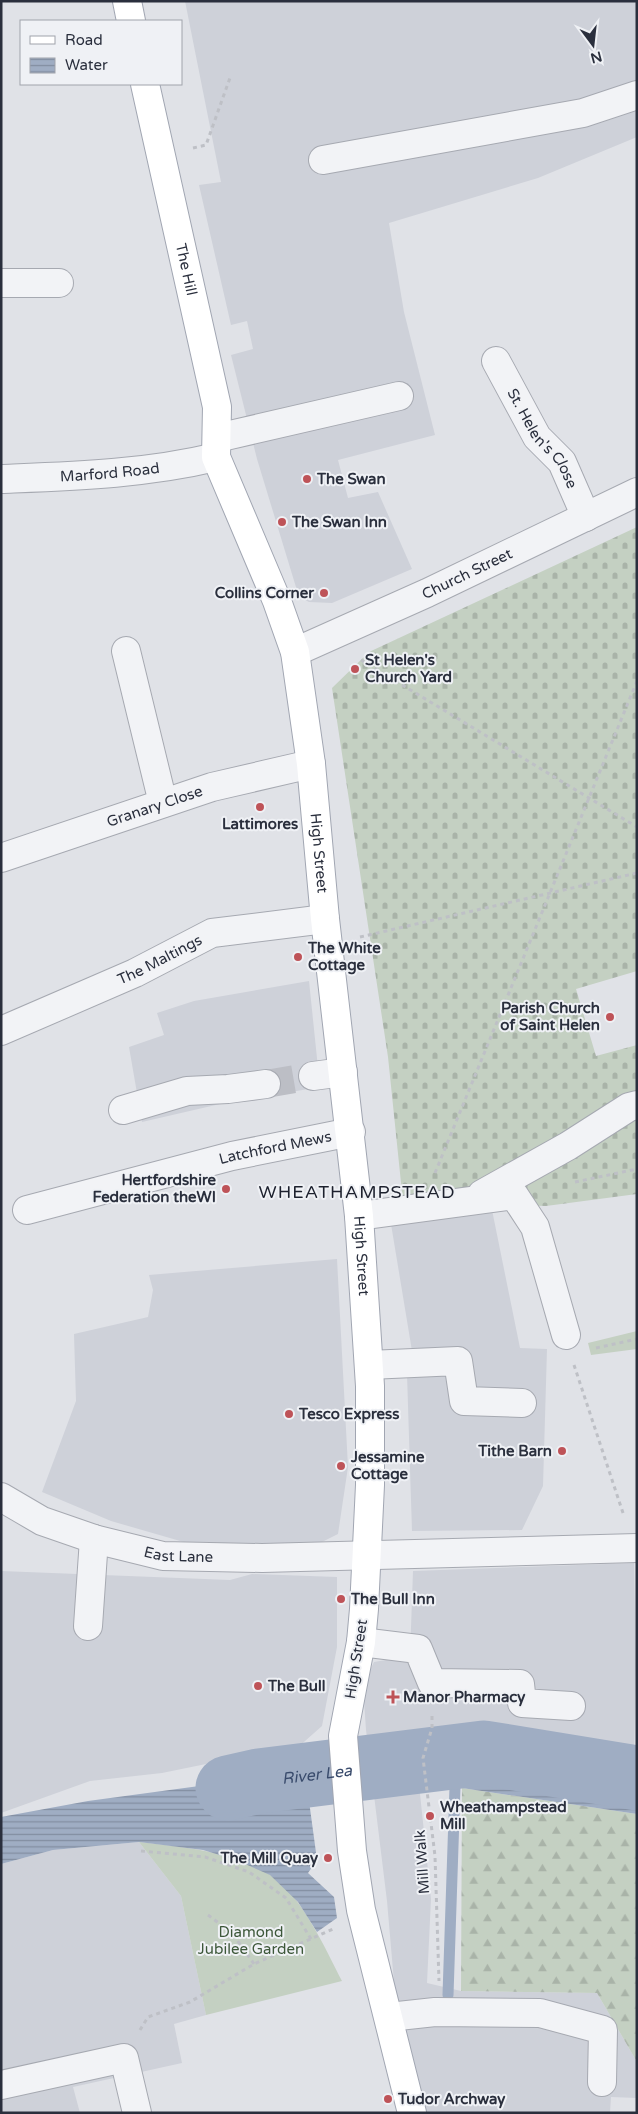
<svg xmlns="http://www.w3.org/2000/svg" width="638" height="2114" font-family="'Varela Round',sans-serif">
  <style>
    .built { fill: #ced1d9 }
    .forest { fill: url(#forest-firs) }
    .cemetery { fill: url(#cemetery-stones) }
    .garden { fill: #c4d0c2 }
    .water { fill: url(#water-rules) }
    .lines { fill: none; stroke-linecap: round; stroke-linejoin: round }
    .stream { stroke: #9fadc3; stroke-width: 11 }
    .river { stroke: #9fadc3; stroke-width: 65 }
    .minor-tunnel { stroke: #bcbec5; stroke-width: 28; stroke-dasharray: 28 14; stroke-linecap: butt }
    .minor-casing { stroke: #a6a9b1; stroke-width: 30 }
    .major-casing { stroke: #a1a6b2; stroke-width: 30 }
    .path { stroke: #bec0c6; stroke-width: 3; stroke-dasharray: 4 4; stroke-linecap: butt }
    .minor { stroke: #f2f3f6; stroke-width: 28 }
    .major { stroke: #fff; stroke-width: 28 }
    .poi-dot { fill: #be5358; stroke: #eff1f5; stroke-width: 2 }
    .labels { text-anchor: middle; stroke-width: 4; stroke-linejoin: round; paint-order: stroke }
    .street-label { font-size: 15px; fill: #2a2f3d; stroke: #eff1f5 }
    .poi-label { font-size: 15px; font-weight: bold; fill: #2a2f3d; stroke: #eff1f5; text-anchor: start }
    .park-label { font-size: 15px; fill: #3c5739; stroke: #eff1f5 }
    .water-label { font-size: 16px; font-style: italic; fill: #394b6c; stroke: #eff1f5 }
    .quarter-label { font-size: 18px; letter-spacing: 1px; fill: #1d212e; stroke: #eff1f5 }
  </style>
  <defs>
    <pattern id="forest-firs" width="22" height="20" patternUnits="userSpaceOnUse" patternTransform="scale(1.25)"><rect width="22" height="20" fill="#c4d0c2"/><path d="M5 1l3.5 6h-7zM16 11l3.5 6h-7z" fill="#a9b3a8"/></pattern>
    <pattern id="cemetery-stones" width="16" height="16" patternUnits="userSpaceOnUse" patternTransform="scale(1.25)"><rect width="16" height="16" fill="#c4d0c2"/><path d="M2 7V4a2 2 0 0 1 4 0v3zM10 15v-3a2 2 0 0 1 4 0v3z" fill="#a9b3a8"/></pattern>
    <pattern id="water-rules" width="6" height="5" patternUnits="userSpaceOnUse" patternTransform="scale(1.25)"><rect width="6" height="5" fill="#9fadc3"/><path d="M0 2.5h6" fill="none" stroke="#828da0"/></pattern>
  </defs>
  <rect width="100%" height="100%" fill="#e0e2e7"/>
  <g class="built">
    <polygon points="185,1 637,1 637,137 538,178 389,223 404,312 435,435 338,460 348,498 378,492 412,569 332,603 309,602 299,597 257,459 231,355 253,349 247,321 231,325 199,185 221,182"/>
    <polygon points="309,981 320,1087 220,1104 142,1122 129,1047 164,1035 157,1013 194,1001"/>
    <polygon points="491,1205 520,1348 547,1349 543,1486 522,1530 412,1531 407,1374 413,1357 390,1218"/>
    <polygon points="337,1259 348,1467 338,1534 316,1545 194,1545 111,1521 42,1492 76,1401 74,1334 148,1317 153,1290 149,1275"/>
    <polygon points="634,1563 636,1666 634,1758 465,1749 417,1765 431,1899 427,1983 461,1991 597,1993 637,2062 637,2098 611,2097 610,2113 427,2113 394,1982 387,1901 366,1730 364,1700 368,1674 374,1662 410,1656 413,1571"/>
    <polygon points="1,1571 230,1580 252,1574 337,1577 337,1647 322,1726 279,1764 270,1751 229,1782 211,1763 162,1773 90,1781 1,1813"/>
    <polygon points="139,1842 181,1896 206,2015 174,2024 182,2063 73,2087 80,2113 1,2113 1,1864 53,1850"/>
  </g>
  <polygon class="forest" points="462,1788 637,1814 637,2062 597,1993 461,1991"/>
  <polygon class="cemetery" points="637,527 637,971 576,989 596,1056 637,1045 637,1194 546,1206 403,1202 388,1057 332,688 369,652"/>
  <g class="garden">
    <polygon points="637,1331 637,1349 591,1355 588,1343"/>
    <path d="M139,1842C183,1847 230,1851 269,1874C300,1892 326,1950 342,1981L206,2015L181,1896Z"/>
  </g>
  <g class="water">
    <polygon points="465,1749 637,1758 637,1814 462,1788"/>
    <polygon points="315,1763 321,1798 309,1801 317,1860 308,1873 334,1897 337,1918 317,1932 298,1902 270,1875 236,1860 203,1850 139,1842 53,1850 1,1864 1,1817 88,1801 229,1782"/>
  </g>
  <g class="lines">
    <polyline class="stream" points="448,1995 456,1757"/>
    <path class="river" id="s1" d="M228,1788L259,1781L484,1753L637,1778"/>
    <polyline class="minor-tunnel" points="266,1084 313,1076"/>
    <g class="minor-casing">
      <g id="minor">
        <polyline points="323,160 583,113 637,95"/>
        <polyline points="1,283 59,283"/>
        <path id="s2" d="M496,361L537,437L562,462L586,517"/>
        <polyline points="217,438 399,396"/>
        <path id="s3" d="M1,479C74,476 145,474 216,457"/>
        <polyline points="126,651 163,803"/>
        <path id="s4" d="M295,652L427,593L637,492"/>
        <path id="s5" d="M1,858L212,787L311,764"/>
        <path id="s6" d="M1,1031L135,973L212,933L325,919"/>
        <polyline points="313,1076 343,1072"/>
        <polyline points="123,1110 187,1091 228,1089 266,1084"/>
        <polyline points="482,1194 568,1146 629,1107 637,1105"/>
        <path id="s7" d="M27,1210L232,1156L351,1132"/>
        <polyline points="359,1216 514,1195 535,1227 566,1335"/>
        <polyline points="369,1365 458,1361 464,1401 522,1403"/>
        <path id="s8" d="M1,1497L42,1521L94,1539L163,1556L262,1558L637,1548"/>
        <polyline points="88,1626 94,1539"/>
        <polyline points="361,1642 418,1649 432,1683 520,1684 522,1703 571,1706"/>
        <polyline points="389,2017 435,2012 540,2013 603,2030 602,2082"/>
        <polyline points="1,2085 124,2058 137,2113"/>
      </g>
    </g>
    <g class="major-casing">
      <g id="major">
        <polyline points="127,1 131,21"/>
        <path id="s9" d="M145,84L217,407L216,457L277,601L295,652L311,764L325,919L359,1216L370,1386V1485L364,1609L361,1642L343,1736L352,1851L361,1910L412,2113"/>
      </g>
    </g>
    <g class="path">
      <polyline points="193,148 206,145 231,75"/>
      <polyline points="361,660 637,827"/>
      <polyline points="360,937 637,873"/>
      <polyline points="435,1173 637,681"/>
      <polyline points="575,1182 637,1169"/>
      <polyline points="596,1348 637,1339"/>
      <polyline points="574,1365 624,1516"/>
      <polyline points="432,1716 432,1728 423,1758 435,1856 439,1981"/>
      <polyline points="141,1851 205,1857 249,1872 286,1898 311,1939"/>
      <polyline points="208,1915 232,1933 254,1964"/>
      <polyline points="140,2030 148,2017 190,2002 254,1964 333,1929"/>
    </g>
    <use href="#minor" class="minor"/>
    <use href="#major" class="major"/>
  </g>
  <g class="poi-dot">
    <circle cx="307" cy="479" r="5"/>
    <circle cx="282" cy="522" r="5"/>
    <circle cx="324" cy="593" r="5"/>
    <circle cx="355" cy="669" r="5"/>
    <circle cx="260" cy="807" r="5"/>
    <circle cx="298" cy="957" r="5"/>
    <circle cx="610" cy="1017" r="5"/>
    <circle cx="226" cy="1189" r="5"/>
    <circle cx="289" cy="1414" r="5"/>
    <circle cx="562" cy="1451" r="5"/>
    <circle cx="341" cy="1466" r="5"/>
    <circle cx="341" cy="1599" r="5"/>
    <circle cx="258" cy="1686" r="5"/>
    <path d="M390.5 1689.5h5v5h5v5h-5v5h-5v-5h-5v-5h5z"/>
    <circle cx="430" cy="1816" r="5"/>
    <circle cx="328" cy="1858" r="5"/>
    <circle cx="388" cy="2099" r="5"/>
  </g>
  <g class="labels">
    <g class="street-label">
      <text dy="5" stroke="none"><textPath href="#s9" startOffset="190">The Hill</textPath></text>
      <text dy="5" stroke="none"><textPath href="#s2" startOffset="91">St. Helen's Close</textPath></text>
      <text dy="5" stroke="none"><textPath href="#s3" startOffset="109">Marford Road</textPath></text>
      <text dy="5" stroke="none"><textPath href="#s4" startOffset="189">Church Street</textPath></text>
      <text dy="5" stroke="none"><textPath href="#s5" startOffset="162">Granary Close</textPath></text>
      <text dy="5" stroke="none"><textPath href="#s9" startOffset="794">High Street</textPath></text>
      <text dy="5" stroke="none"><textPath href="#s6" startOffset="174">The Maltings</textPath></text>
      <text dy="5" stroke="none"><textPath href="#s7" startOffset="256">Latchford Mews</textPath></text>
      <text dy="5" stroke="none"><textPath href="#s9" startOffset="1199">High Street</textPath></text>
      <text dy="5" stroke="none"><textPath href="#s8" startOffset="189">East Lane</textPath></text>
      <text transform="translate(356 1659) rotate(-81)" y="5">High Street</text>
      <text transform="translate(422 1862) rotate(-94)" y="5">Mill Walk</text>
    </g>
    <g class="poi-label">
      <text x="317" y="484">The Swan</text>
      <text x="292" y="527">The Swan Inn</text>
      <text x="314" y="598" text-anchor="end">Collins Corner</text>
      <text x="365" y="665">St Helen's<tspan x="365" dy="17">Church Yard</tspan></text>
      <text x="260" y="829" text-anchor="middle">Lattimores</text>
      <text x="308" y="953">The White<tspan x="308" dy="17">Cottage</tspan></text>
      <text x="600" y="1013" text-anchor="end">Parish Church<tspan x="600" dy="17">of Saint Helen</tspan></text>
      <text x="216" y="1185" text-anchor="end">Hertfordshire<tspan x="216" dy="17">Federation theWI</tspan></text>
      <text x="299" y="1419">Tesco Express</text>
      <text x="552" y="1456" text-anchor="end">Tithe Barn</text>
      <text x="351" y="1462">Jessamine<tspan x="351" dy="17">Cottage</tspan></text>
      <text x="351" y="1604">The Bull Inn</text>
      <text x="268" y="1691">The Bull</text>
      <text x="403" y="1702">Manor Pharmacy</text>
      <text x="440" y="1812">Wheathampstead<tspan x="440" dy="17">Mill</tspan></text>
      <text x="318" y="1863" text-anchor="end">The Mill Quay</text>
      <text x="398" y="2104">Tudor Archway</text>
    </g>
    <g class="park-label">
      <text x="251" y="1937">Diamond<tspan x="251" dy="17">Jubilee Garden</tspan></text>
    </g>
    <g class="water-label">
      <text dy="6" stroke="none"><textPath href="#s1" startOffset="90">River Lea</textPath></text>
    </g>
    <g class="quarter-label">
      <text x="357" y="1198">WHEATHAMPSTEAD</text>
    </g>
  </g>
  <rect width="638" height="2114" fill="none" stroke="#2a2f3d" stroke-width="5"/>
  <rect x="20" y="20" width="162" height="65" fill="#eff1f5" stroke="#a0a3ab"/>
  <rect x="30" y="36" width="25" height="8" fill="#ffffff" stroke="#a0a3ab"/>
  <text x="65" y="45" font-size="15" fill="#2a2f3d">Road</text>
  <rect x="30" y="58" width="25" height="15" fill="url(#water-rules)" stroke="#a0a3ab"/>
  <text x="65" y="70" font-size="15" fill="#2a2f3d">Water</text>
  <g transform="translate(593 45) rotate(165)" stroke="#eff1f5" stroke-width="4" paint-order="stroke">
  <path d="M0-4L9 19L0 12L-9 19Z" fill="#2a2f3d"/>
  <text y="-8" font-size="14" font-weight="bold" text-anchor="middle" fill="#2a2f3d">N</text>
  </g>
</svg>
